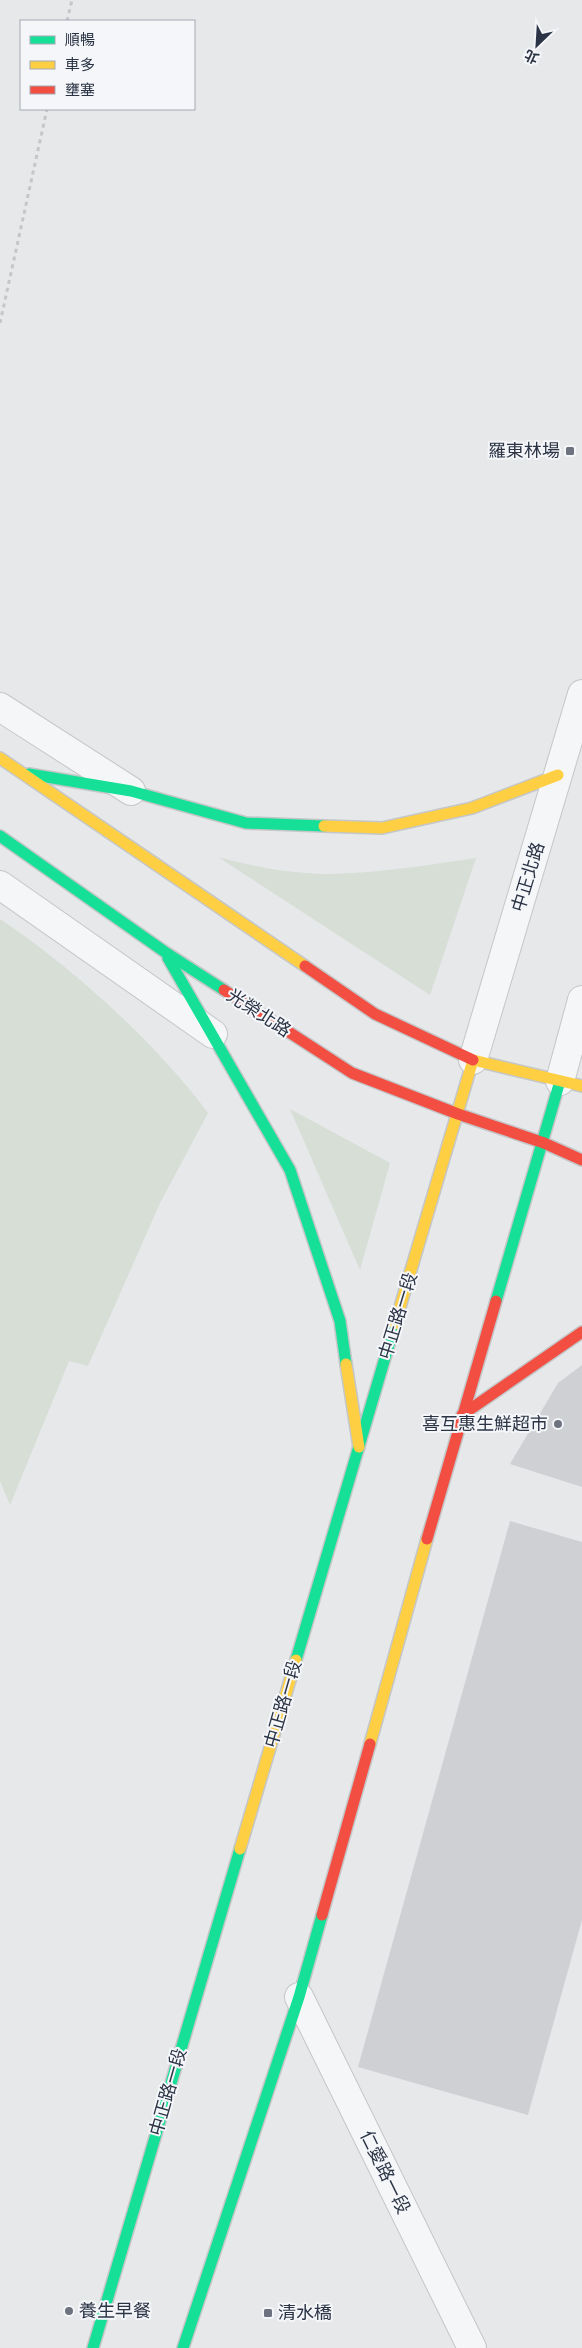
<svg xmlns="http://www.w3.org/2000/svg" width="582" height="2348" font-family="'Open Sans','Noto Sans TC',sans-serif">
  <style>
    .green { fill: #d6ded6 }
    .building { fill: #ced0d3 }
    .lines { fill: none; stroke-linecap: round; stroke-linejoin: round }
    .street-casing { stroke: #c4c6c8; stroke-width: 30 }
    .fast-casing { stroke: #c4c6c8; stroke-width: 14 }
    .slow-casing { stroke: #c4c6c8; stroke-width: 14 }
    .jam-casing { stroke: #c4c6c8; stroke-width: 14 }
    .path { stroke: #c5c6ca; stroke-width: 3; stroke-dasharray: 4 4; stroke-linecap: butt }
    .street { stroke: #f5f6f7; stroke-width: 28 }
    .fast { stroke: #16e098; stroke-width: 11 }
    .slow { stroke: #ffcf43; stroke-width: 11 }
    .jam { stroke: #f24e42; stroke-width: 11 }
    .poi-dot { fill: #6c737f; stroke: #f4f6f9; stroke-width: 2 }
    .labels { text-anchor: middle; stroke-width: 4; stroke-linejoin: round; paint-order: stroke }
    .poi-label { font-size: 18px; fill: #2b3445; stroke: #f4f6f9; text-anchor: end }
    .street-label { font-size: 18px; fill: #2b3445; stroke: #f4f6f9 }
  </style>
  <rect width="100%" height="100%" fill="#e6e8ea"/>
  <g class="green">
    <path d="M218,857C254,867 294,874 331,874C380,873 428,865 476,858L430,995Z"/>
    <path d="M0,919C73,968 156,1043 208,1113L160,1203L88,1366L69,1361L10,1505L0,1481Z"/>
    <polygon points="290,1109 390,1163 360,1270"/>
  </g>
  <g class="building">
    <polygon points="582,1365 582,1487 510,1464 558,1383"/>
    <polygon points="510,1521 582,1542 582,1920 528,2115 358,2067"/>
  </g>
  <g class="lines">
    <g class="street-casing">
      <g id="street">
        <polyline points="0,707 131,791"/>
        <polyline points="0,885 213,1034"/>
        <polyline points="473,1060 582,694"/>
        <polyline points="560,1081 582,1000"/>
        <polyline points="299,1997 472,2348"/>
      </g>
    </g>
    <g class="fast-casing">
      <g id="fast">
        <polyline points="29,774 131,791 246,823 324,826"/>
        <polyline points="0,836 165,952 224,990"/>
        <polyline points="168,958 290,1170 340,1321 346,1364"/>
        <polyline points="496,1301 560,1081"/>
        <polyline points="296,1660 395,1324"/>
        <polyline points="93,2348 240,1849"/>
        <polyline points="183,2348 299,1997 322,1915"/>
      </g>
    </g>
    <g class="slow-casing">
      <g id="slow">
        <polyline points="0,758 305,966"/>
        <polyline points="324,826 382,828 472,808 558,775"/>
        <polyline points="395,1324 473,1060 582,1086"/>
        <polyline points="346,1364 359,1447"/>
        <polyline points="370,1744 427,1539"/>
        <polyline points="240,1849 296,1660"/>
      </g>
    </g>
    <g class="jam-casing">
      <g id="jam">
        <polyline points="305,966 375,1014 473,1060"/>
        <polyline points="224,990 352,1073 458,1114 544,1143"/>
        <polyline points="544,1143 582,1160"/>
        <polyline points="462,1415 582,1332"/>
        <polyline points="427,1539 496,1301"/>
        <polyline points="322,1915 370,1744"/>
      </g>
    </g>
    <g class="path">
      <polyline points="67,21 72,0"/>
      <polyline points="0,323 47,109"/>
    </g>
    <use href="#street" class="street"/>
    <use href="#fast" class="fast"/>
    <use href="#slow" class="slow"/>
    <use href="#jam" class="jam"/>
  </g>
  <g class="poi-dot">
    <rect x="565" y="446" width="10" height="10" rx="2.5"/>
    <circle cx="558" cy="1424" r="5"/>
    <circle cx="69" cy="2311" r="5"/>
    <rect x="263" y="2308" width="10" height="10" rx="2.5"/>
  </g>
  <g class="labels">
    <g class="poi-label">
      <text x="560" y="457">羅東林場</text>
      <text x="548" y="1430">喜互惠生鮮超市</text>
      <text x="79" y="2317" text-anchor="start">養生早餐</text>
      <text x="278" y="2319" text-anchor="start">清水橋</text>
    </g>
    <g class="street-label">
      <text transform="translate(528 877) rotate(-73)" y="6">中正北路</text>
      <text transform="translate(259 1013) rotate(33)" y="6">光榮北路</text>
      <text transform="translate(398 1316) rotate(-73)" y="6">中正路一段</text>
      <text transform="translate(283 1704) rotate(-74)" y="6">中正路一段</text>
      <text transform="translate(168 2092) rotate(-74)" y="6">中正路一段</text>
      <text transform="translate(385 2172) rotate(64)" y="6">仁愛路一段</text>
    </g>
  </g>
  <rect x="20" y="20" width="175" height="90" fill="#f4f6f9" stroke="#a4a8b1"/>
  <rect x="30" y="36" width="25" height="8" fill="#16e098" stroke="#a4a8b1"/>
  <text x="65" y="45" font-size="15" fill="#2b3445">順暢</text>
  <rect x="30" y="61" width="25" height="8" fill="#ffcf43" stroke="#a4a8b1"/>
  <text x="65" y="70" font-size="15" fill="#2b3445">車多</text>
  <rect x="30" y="86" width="25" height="8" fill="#f24e42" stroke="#a4a8b1"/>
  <text x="65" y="95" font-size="15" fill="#2b3445">壅塞</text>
  <g transform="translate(537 45) rotate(205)" stroke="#f4f6f9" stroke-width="4" paint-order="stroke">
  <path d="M0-4L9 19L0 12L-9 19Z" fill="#2b3445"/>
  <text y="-8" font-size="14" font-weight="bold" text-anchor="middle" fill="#2b3445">北</text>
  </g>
</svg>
